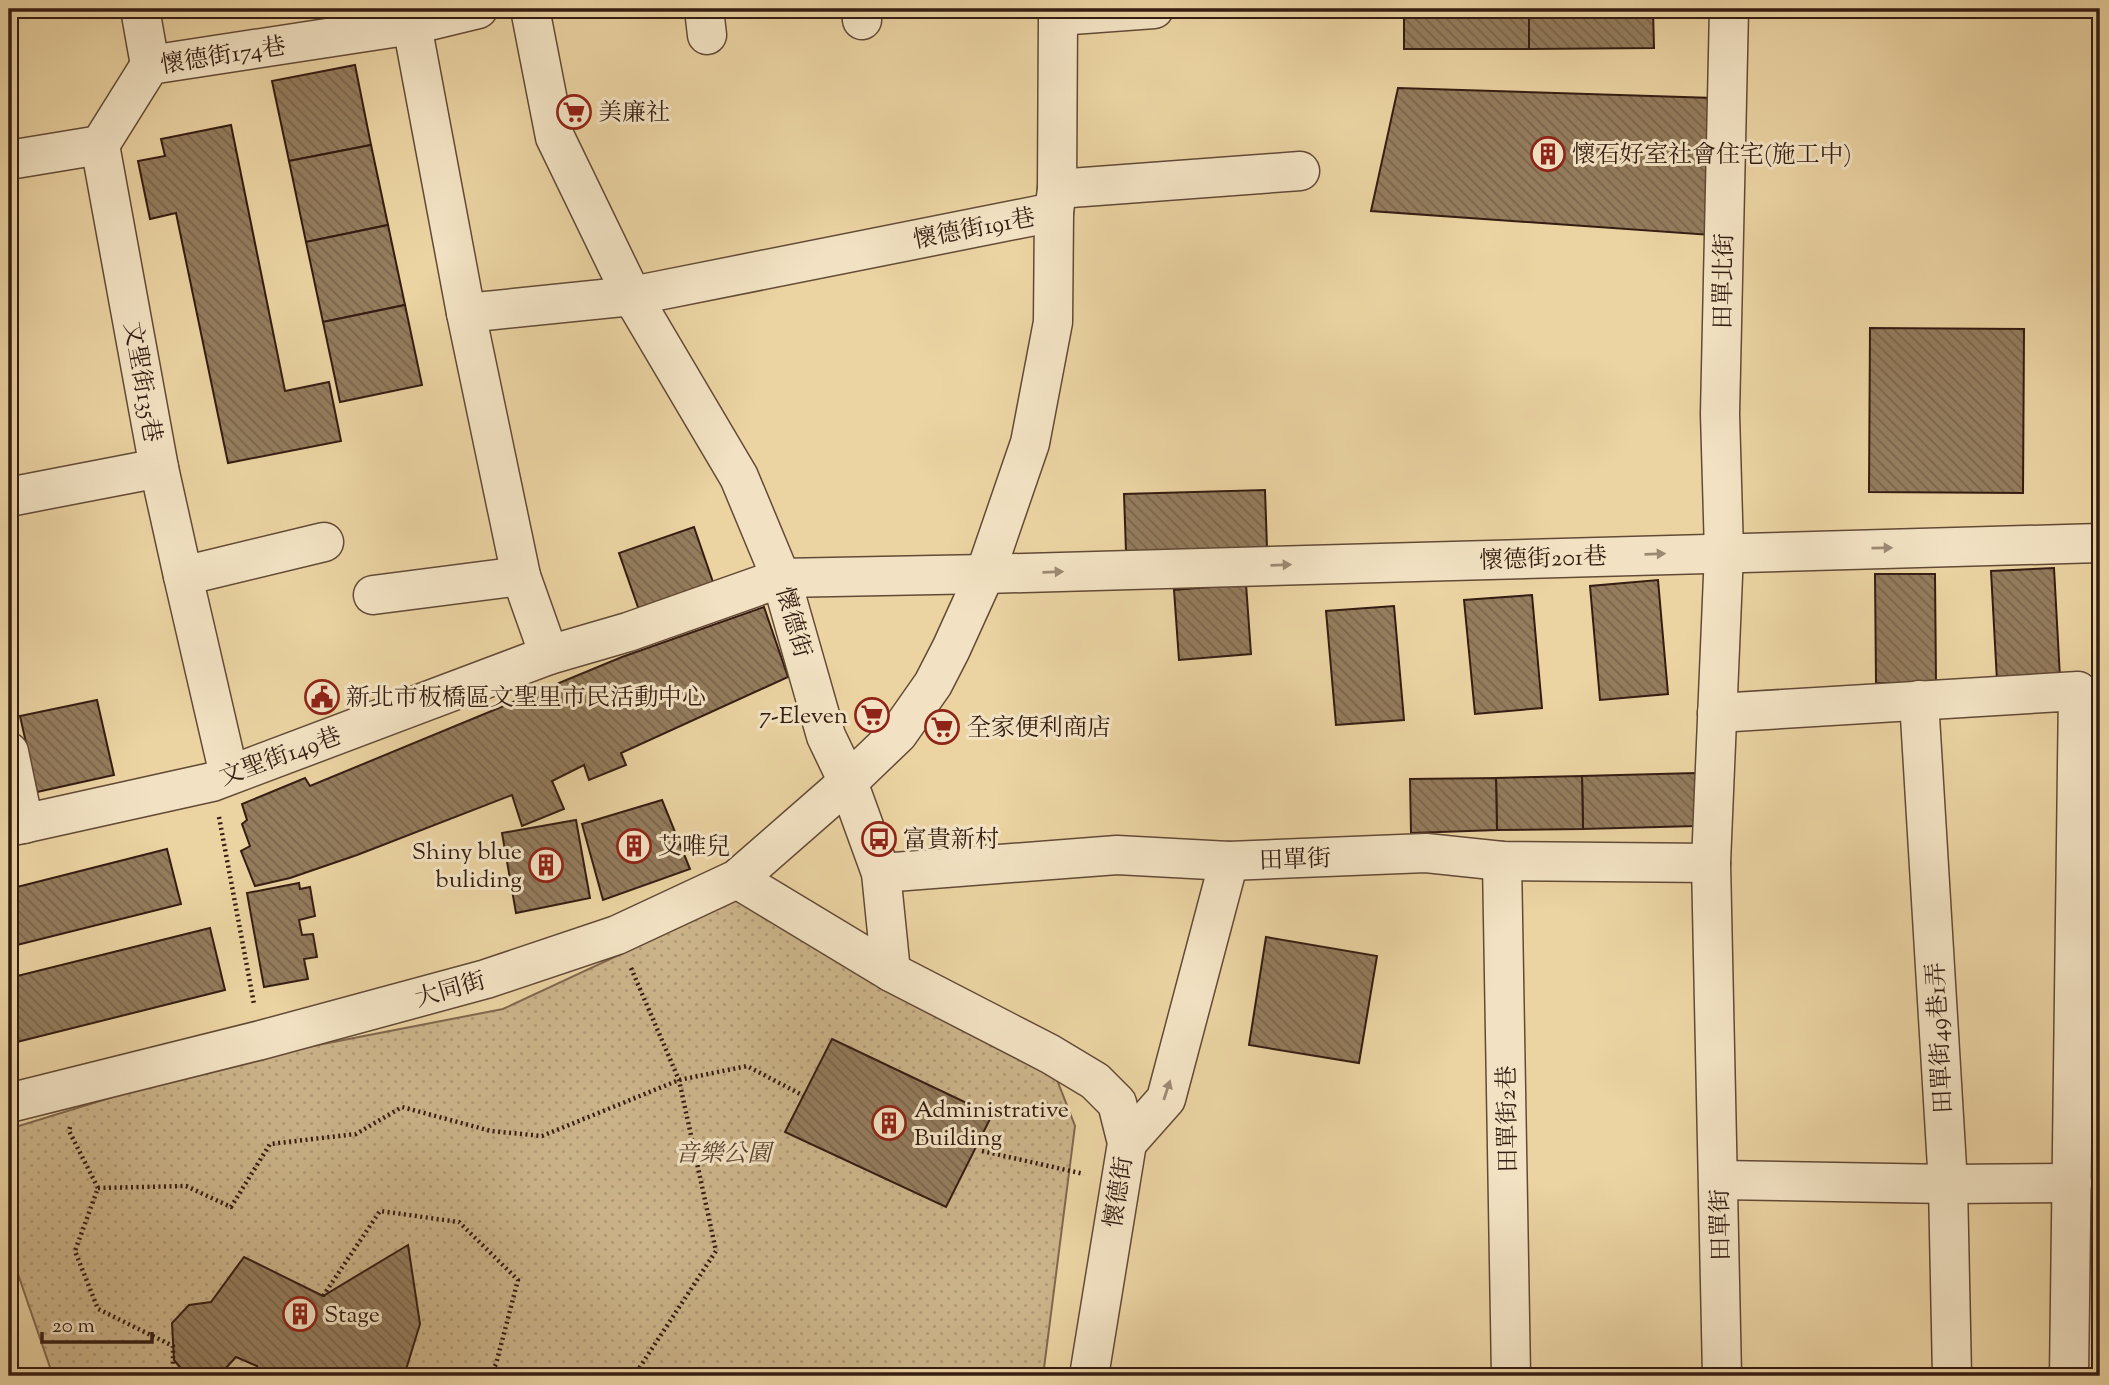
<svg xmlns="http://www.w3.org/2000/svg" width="2109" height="1385" font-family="'Sorts Mill Goudy','Noto Serif TC',serif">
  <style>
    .park { fill: url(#park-dots); stroke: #80684e; stroke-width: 2 }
    .building { fill: url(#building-back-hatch); stroke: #351d12; stroke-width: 2 }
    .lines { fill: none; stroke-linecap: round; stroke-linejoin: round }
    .minor-casing { stroke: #624a36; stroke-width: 41 }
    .path { stroke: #351d12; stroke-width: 4.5; stroke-dasharray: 2 3.5; stroke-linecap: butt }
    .minor { stroke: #f2e2c3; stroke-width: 38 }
    .oneway { fill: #9d8973 }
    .labels { text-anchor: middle; stroke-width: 6; stroke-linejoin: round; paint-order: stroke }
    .street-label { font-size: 24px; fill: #351d12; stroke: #f2e2c3 }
    .poi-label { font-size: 24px; fill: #351d12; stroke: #f2e2c3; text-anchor: start }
    .park-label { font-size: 24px; font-style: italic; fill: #5b4330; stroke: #f2e2c3 }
  </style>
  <defs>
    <pattern id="park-dots" width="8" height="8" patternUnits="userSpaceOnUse" patternTransform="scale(1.75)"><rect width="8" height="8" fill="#ccb48a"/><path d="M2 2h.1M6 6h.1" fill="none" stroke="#b09a76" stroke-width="1.8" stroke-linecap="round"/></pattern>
    <pattern id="building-back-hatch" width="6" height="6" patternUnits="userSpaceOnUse" patternTransform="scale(1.75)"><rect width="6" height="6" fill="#947c5d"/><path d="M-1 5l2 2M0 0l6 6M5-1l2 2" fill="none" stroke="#7a654b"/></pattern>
  </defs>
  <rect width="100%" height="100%" fill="#ebd3a2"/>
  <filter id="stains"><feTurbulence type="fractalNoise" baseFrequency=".00286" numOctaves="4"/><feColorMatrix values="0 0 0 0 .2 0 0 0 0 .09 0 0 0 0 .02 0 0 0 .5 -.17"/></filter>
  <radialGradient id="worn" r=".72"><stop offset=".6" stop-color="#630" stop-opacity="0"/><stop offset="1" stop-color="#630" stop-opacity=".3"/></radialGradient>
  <polygon class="park" points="737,900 966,1025 1057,1080 1075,1126 1043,1376 53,1376 9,1248 9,1129 220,1064 503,1009"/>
  <g class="building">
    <rect x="1404" y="9" width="125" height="40"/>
    <polygon points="1529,9 1653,9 1654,48 1529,49"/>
    <polygon points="355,65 371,145 289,161 272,81"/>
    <polygon points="1398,88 1714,98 1711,235 1371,211"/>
    <polygon points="231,125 285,391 329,382 341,441 228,463 176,213 150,219 138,161 165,156 161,139"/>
    <polygon points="371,145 388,225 306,242 289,161"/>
    <polygon points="388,225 405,305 323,322 306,242"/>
    <polygon points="405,305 422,385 340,402 323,322"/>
    <polygon points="1870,328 2024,329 2023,493 1869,492"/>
    <polygon points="1265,490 1267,548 1126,552 1124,494"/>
    <polygon points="694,527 714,585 639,610 619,553"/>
    <polygon points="2054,568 2060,678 1997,681 1991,571"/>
    <polygon points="1875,574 1935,574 1936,684 1876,683"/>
    <polygon points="1658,580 1668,694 1600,700 1590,586"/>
    <polygon points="1246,584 1251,654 1179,660 1174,590"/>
    <polygon points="1532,595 1542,708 1475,714 1464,600"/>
    <polygon points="1394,606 1404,720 1336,725 1326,611"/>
    <polygon points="764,607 788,677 621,753 626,765 589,780 584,765 552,781 564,809 522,826 512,795 357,855 290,878 255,886 241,851 250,846 242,824 247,820 242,804 305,778 310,786 622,657"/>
    <polygon points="97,700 114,775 37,792 20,716"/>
    <polygon points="1696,773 1697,826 1583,829 1582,776"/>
    <polygon points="1582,776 1583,829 1497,830 1496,778"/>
    <polygon points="1496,778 1497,830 1411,833 1410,779"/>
    <polygon points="662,800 690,869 603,900 582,824"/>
    <polygon points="576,820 590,898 516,913 502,833"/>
    <polygon points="167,849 181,904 9,947 9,889"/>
    <polygon points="299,883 300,889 310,887 315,916 299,920 302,935 313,934 317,957 304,959 308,979 264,987 247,893"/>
    <polygon points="210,928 225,990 9,1044 9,978"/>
    <polygon points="1266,937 1377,956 1359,1063 1249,1045"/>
    <polygon points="832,1039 992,1115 946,1207 785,1132"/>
    <polygon points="408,1245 420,1324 404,1376 257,1376 257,1366 236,1357 224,1370 205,1371 202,1376 187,1376 174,1360 172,1323 189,1305 211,1302 244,1257 323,1296"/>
  </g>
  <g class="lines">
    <g class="minor-casing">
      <g id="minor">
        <polyline points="140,9 150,65"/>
        <polyline points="530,9 555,137 632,296 739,477 781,578 826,736 848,782 881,873 891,972"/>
        <polyline points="704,9 707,35"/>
        <polyline points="861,9 862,20"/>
        <polyline points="1057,9 1058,16 1154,9"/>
        <polyline points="412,25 466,313 521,576 549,655"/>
        <polyline points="9,160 100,145 150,65 412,25 478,9"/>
        <polyline points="1057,189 1300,171"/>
        <polyline points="466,313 632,296 1054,212"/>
        <polyline points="159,468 183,576"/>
        <polyline points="9,497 159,468 100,145"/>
        <polyline points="373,595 521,576"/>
        <polyline points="1919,700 1948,1184 1952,1376"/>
        <polyline points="1717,713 2078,691 2069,1376"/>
        <polyline points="9,752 24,824"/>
        <polyline points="229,775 183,576 324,542"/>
        <polyline points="9,827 212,782 549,655 628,632 781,578 985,574 2100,543"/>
        <polyline points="1502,861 1511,1376"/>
        <polyline points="881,873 1117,855 1229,861 1426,853 1502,861 1711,863"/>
        <polyline points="737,879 891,972 1050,1054 1095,1081 1117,1103 1127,1143 1089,1376"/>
        <polyline points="9,1103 261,1040 486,979 617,935 737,879 848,782 898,734 933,684 951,649 985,574 1030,443 1053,322 1054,212 1057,189 1058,16"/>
        <polyline points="1127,1143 1166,1099 1229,861"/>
        <polyline points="1719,1180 1948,1184 2072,1183"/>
        <polyline points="1722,1376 1711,863 1724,552 1720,414 1729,9"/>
      </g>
    </g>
    <g class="path">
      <polyline points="219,817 254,1004"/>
      <polyline points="631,968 679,1080 716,1251 634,1376"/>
      <polyline points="70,1127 69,1131 98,1188 75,1251 98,1309 173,1346 173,1376"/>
      <polyline points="982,1151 1084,1174"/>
      <polyline points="98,1188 186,1186 231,1207 270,1144 356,1134 402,1107 491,1131 542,1136 679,1080 747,1066 804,1096"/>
      <polyline points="323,1296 380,1211 459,1222 518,1280 496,1364 489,1376"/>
      <polyline points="251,1376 257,1366"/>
    </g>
    <use href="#minor" class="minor"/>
  </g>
  <defs><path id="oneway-solid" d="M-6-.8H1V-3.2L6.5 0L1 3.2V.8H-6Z" transform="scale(1.75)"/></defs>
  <g class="oneway">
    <use href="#oneway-solid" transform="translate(1882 548) rotate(-1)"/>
    <use href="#oneway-solid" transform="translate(1655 554) rotate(-2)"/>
    <use href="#oneway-solid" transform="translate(1281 565) rotate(-2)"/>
    <use href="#oneway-solid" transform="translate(1053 572) rotate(-2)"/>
    <use href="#oneway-solid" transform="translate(1167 1090) rotate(-72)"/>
  </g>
  <defs>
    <g id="supermarket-ring" transform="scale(1.75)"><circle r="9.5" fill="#f2e2c3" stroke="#8f2418" stroke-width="1.5"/><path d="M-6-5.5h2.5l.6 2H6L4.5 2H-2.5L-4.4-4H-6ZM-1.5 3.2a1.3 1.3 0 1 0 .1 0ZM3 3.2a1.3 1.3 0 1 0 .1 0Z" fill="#8f2418"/></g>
    <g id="building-ring" transform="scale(1.75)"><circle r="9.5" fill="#f2e2c3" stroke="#8f2418" stroke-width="1.5"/><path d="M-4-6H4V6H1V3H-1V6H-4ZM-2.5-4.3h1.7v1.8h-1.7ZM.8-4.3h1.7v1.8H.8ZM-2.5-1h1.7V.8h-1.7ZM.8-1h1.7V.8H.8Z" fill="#8f2418"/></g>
    <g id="civic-ring" transform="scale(1.75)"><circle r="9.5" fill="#f2e2c3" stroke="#8f2418" stroke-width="1.5"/><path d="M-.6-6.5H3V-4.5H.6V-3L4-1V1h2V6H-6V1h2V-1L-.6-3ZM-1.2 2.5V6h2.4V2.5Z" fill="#8f2418"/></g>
    <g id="bus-ring" transform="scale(1.75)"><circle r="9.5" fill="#f2e2c3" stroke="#8f2418" stroke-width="1.5"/><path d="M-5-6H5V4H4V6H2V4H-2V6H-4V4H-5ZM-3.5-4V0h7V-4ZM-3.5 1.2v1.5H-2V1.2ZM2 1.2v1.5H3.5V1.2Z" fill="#8f2418"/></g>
  </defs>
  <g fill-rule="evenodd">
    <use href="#supermarket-ring" x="574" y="112"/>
    <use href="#building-ring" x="1548" y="154"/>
    <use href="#civic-ring" x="322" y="697"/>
    <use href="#supermarket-ring" x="872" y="715"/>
    <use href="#supermarket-ring" x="942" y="727"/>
    <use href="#bus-ring" x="879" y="839"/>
    <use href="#building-ring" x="634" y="846"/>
    <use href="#building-ring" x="546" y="865"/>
    <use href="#building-ring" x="889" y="1123"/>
    <use href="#building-ring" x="300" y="1314"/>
  </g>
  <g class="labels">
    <g class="street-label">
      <text transform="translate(223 55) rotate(-9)" y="8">懷德街174巷</text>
      <text transform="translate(974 228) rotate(-11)" y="8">懷德街191巷</text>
      <text transform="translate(1723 281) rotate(-89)" y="8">田單北街</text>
      <text transform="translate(143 382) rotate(80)" y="8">文聖街135巷</text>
      <text transform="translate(1543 558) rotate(-2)" y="8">懷德街201巷</text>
      <text transform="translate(794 622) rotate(74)" y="8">懷德街</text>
      <text transform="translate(280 756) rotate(-20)" y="8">文聖街149巷</text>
      <text transform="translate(1295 859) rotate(-2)" y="8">田單街</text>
      <text transform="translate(450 989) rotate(-16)" y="8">大同街</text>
      <text transform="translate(1939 1038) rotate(-93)" y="8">田單街49巷1弄</text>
      <text transform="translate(1507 1119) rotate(-91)" y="8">田單街2巷</text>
      <text transform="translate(1118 1192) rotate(-81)" y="8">懷德街</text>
      <text transform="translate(1720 1225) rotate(-91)" y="8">田單街</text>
    </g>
    <g class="poi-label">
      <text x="598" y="120">美廉社</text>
      <text x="1572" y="162">懷石好室社會住宅(施工中)</text>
      <text x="346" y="705">新北市板橋區文聖里市民活動中心</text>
      <text x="848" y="723" text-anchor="end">7-Eleven</text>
      <text x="967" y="735">全家便利商店</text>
      <text x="903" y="847">富貴新村</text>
      <text x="658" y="854">艾唯兒</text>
      <text x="522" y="859" text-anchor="end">Shiny blue<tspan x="522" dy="28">buliding</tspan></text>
      <text x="914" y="1117">Administrative<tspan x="914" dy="28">Building</tspan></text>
      <text x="324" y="1322">Stage</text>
    </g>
    <g class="park-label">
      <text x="723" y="1161">音樂公園</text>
    </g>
  </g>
  <rect width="2109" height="1385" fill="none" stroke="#ebd3a2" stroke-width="35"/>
  <rect x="10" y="10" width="2088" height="1364" fill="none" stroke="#351d12" stroke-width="3.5"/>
  <rect x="18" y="18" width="2074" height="1350" fill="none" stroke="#351d12" stroke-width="2"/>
  <path d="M42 1332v10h110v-10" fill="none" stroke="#351d12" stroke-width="3.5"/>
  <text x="52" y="1332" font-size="21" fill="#351d12" stroke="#f2e2c3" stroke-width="5" paint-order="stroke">20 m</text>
  <rect width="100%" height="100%" filter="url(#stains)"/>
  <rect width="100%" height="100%" fill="url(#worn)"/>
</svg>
